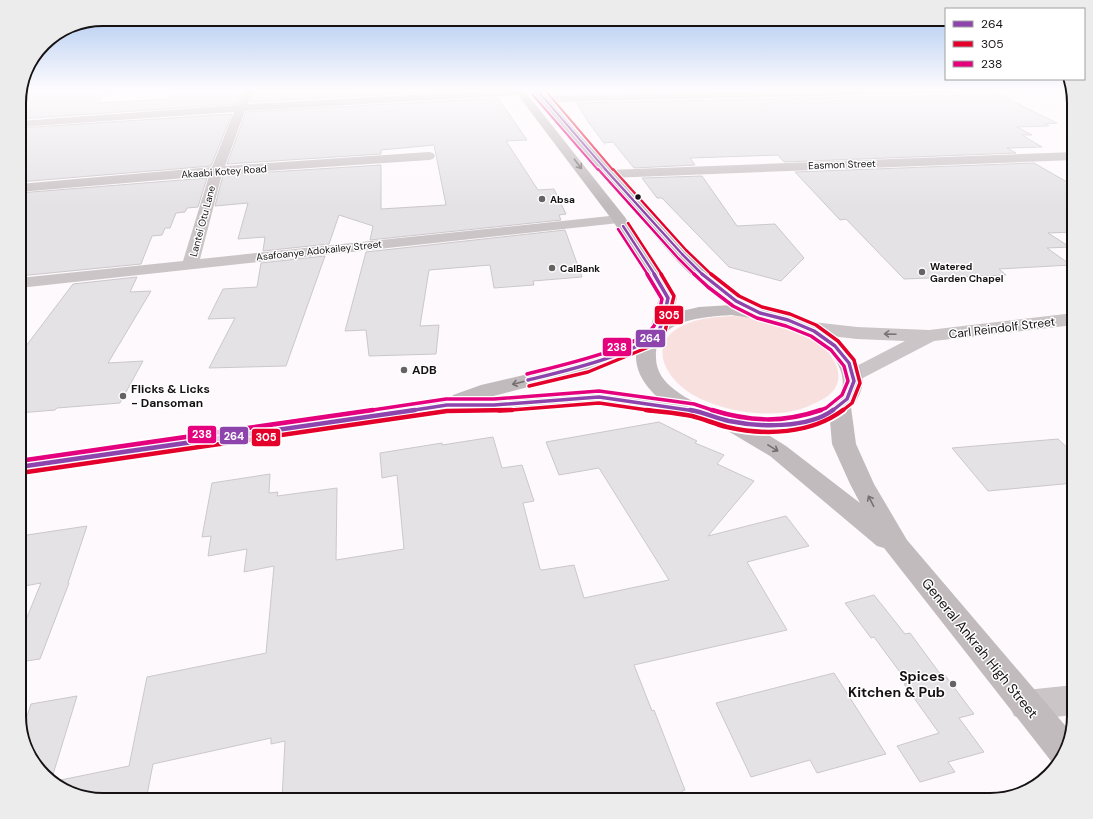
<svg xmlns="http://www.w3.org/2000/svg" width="1093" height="819" font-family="'DM Sans',sans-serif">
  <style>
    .green { fill: #f8e0df }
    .building { fill: #e5e2e5; stroke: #cbc8cb }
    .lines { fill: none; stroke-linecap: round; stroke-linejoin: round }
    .street { fill: #ccc5c7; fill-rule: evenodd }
    .secondary { fill: #c2bbbd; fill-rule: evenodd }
    .bus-1-far3-casing { stroke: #fff; stroke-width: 3.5 }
    .bus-1-far2-casing { stroke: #fff; stroke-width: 4.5 }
    .bus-1-far1-casing { stroke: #fff; stroke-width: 6 }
    .bus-1-casing { stroke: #fff; stroke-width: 8 }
    .bus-2-far3-casing { stroke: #fff; stroke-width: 3.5 }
    .bus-2-far2-casing { stroke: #fff; stroke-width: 4.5 }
    .bus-2-far1-casing { stroke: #fff; stroke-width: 6 }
    .bus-2-casing { stroke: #fff; stroke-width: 8 }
    .bus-3-far3-casing { stroke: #fff; stroke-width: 3.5 }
    .bus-3-far2-casing { stroke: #fff; stroke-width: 4.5 }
    .bus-3-far1-casing { stroke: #fff; stroke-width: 6 }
    .bus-3-casing { stroke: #fff; stroke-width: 8 }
    .bus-1-far3 { stroke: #8e44ad; stroke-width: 2 }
    .bus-1-far2 { stroke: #8e44ad; stroke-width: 2.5 }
    .bus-1-far1 { stroke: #8e44ad; stroke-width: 3.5 }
    .bus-1 { stroke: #8e44ad; stroke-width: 4.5 }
    .bus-2-far3 { stroke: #e4002b; stroke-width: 2 }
    .bus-2-far2 { stroke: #e4002b; stroke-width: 2.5 }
    .bus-2-far1 { stroke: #e4002b; stroke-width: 3.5 }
    .bus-2 { stroke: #e4002b; stroke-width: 4.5 }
    .bus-3-far3 { stroke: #e5007d; stroke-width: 2 }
    .bus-3-far2 { stroke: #e5007d; stroke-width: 2.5 }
    .bus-3-far1 { stroke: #e5007d; stroke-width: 3.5 }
    .bus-3 { stroke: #e5007d; stroke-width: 4.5 }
    .oneway { stroke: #756f71 }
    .oneway2 { stroke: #7a7476 }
    .bus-dot { fill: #161214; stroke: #fff; stroke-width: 1.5 }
    .poi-dot { fill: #676365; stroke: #fff; stroke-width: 1.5 }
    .labels { text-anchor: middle; stroke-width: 3; stroke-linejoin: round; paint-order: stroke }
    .far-street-label { font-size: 10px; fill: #161214; stroke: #fff }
    .far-poi-label { font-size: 10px; font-weight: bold; fill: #161214; stroke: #fff; text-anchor: start }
    .street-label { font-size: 12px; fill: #161214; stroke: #fff }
    .poi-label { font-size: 12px; font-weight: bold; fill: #161214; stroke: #fff; text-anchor: start }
    .near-street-label { font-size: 14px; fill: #161214; stroke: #fff }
    .near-poi-label { font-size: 14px; font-weight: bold; fill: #161214; stroke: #fff; text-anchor: end }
    .rim { fill: none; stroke: #161214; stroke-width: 2 }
    .line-badge { stroke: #fff; stroke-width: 1.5 }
    .badge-label { font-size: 11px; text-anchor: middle; font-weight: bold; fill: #fff }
  </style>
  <rect width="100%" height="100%" fill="#fef9fc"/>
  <path class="green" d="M734,316C769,319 815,326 834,361C838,367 840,377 837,384C833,396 819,401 809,406C776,421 717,412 687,391C658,370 650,337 689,323C704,317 718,317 734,316Z"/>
  <g class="building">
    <polygon points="21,90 108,90 97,103 168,99 171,90 243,90 236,104 19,119 19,97"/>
    <polygon points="256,90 471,90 250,102"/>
    <polygon points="570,90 674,90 675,92 572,94"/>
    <polygon points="998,94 1057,123 1045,124 1049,126 1017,127 1032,135 1022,135 1042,147 1007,148 1016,153 784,162 778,155 690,158 695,165 634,168 613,142 604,143 589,123 577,103"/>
    <polygon points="498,98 527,140 506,141 538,190 554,189 566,214 559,215 561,220 370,240 373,226 339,215 329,244 263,251 265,237 238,239 248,203 215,206 223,175 381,165 381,209 446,205 434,145 381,150 381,154 227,164 246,112"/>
    <polygon points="232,114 211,166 19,182 19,128"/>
    <polygon points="1034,163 1074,186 1074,232 1048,233 1070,247 1047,248 1071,265 999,269 1006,275 904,279 846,219 840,220 795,172"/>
    <polygon points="702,176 737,226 775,224 804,258 781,281 729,267 662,198 657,198 642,178"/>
    <polygon points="207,178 198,207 187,208 185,212 176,213 170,228 165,228 162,235 152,236 141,264 19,276 19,193"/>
    <polygon points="565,230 582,277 533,281 534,285 494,288 490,265 429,270 420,326 439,325 436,354 369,356 366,330 345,331 366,252"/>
    <polygon points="325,256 286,366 209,368 235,318 208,319 223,289 257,287 261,263"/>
    <polygon points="137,277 130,292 151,291 108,363 143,361 120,403 57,408 55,410 19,413 19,347 26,346 73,284"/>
    <polygon points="659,422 697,441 695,443 724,455 717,464 754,481 708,536 786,516 809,546 747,562 787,630 634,665 652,711 654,710 685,790 682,791 685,800 282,800 285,741 271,744 271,738 153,764 146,800 102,800 51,782 129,766 147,677 266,653 274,566 244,572 247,549 208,556 211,536 202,537 212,483 270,474 269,493 278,492 277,496 337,488 336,560 404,549 397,475 382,478 380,453 442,443 442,445 493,437 502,468 522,465 534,501 523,503 540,569 542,570 574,565 584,598 669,580 599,468 559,475 546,442"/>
    <polygon points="1058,439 1074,454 1074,483 988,491 952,448"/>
    <polygon points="87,526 68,583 69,583 40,659 19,662 19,637 41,583 19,587 19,555 27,535"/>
    <polygon points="874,595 905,634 910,633 941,675 944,674 974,714 959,718 984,752 948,762 955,772 920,782 897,746 939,733 904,684 908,683 874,637 871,638 845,603"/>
    <polygon points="834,673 886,754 817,773 810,760 751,777 716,703"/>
    <polygon points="77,696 51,781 28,754 22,731 31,704"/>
  </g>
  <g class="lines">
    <g class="street">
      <polygon points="245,90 255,90 248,104 500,90 523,90 524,92 519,95 245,111 225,166 429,152 433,153 435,156 433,159 429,160 222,174 200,259 619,215 624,216 626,219 624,222 619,223 19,288 19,278 183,261 209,176 19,192 19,184 212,167 234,112 19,127 19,121 237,105"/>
      <polygon points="814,90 961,90 956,93 544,102 539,99 544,96"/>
      <polygon points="1074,152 1074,160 609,178 604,177 602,174 604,171 609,170"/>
      <polygon points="1074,313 1074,325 934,341 859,380 852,382 845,380 842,376 845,372 905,341 857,339 804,333 797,331 795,327 797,323 804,321 857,327 929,330"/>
      <polygon points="1074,685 1074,715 1026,720 1014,716 1009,705 1014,694 1026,690"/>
    </g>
    <path class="secondary" d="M514,90H524L624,216L672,287L677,298L673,313L699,307L731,305C687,281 657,236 625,200C593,164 560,129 532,90H542C570,126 602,159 633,192C673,235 706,277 758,305L761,309C801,316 842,329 860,368C866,382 861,397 851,407L856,444L874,484L907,540L1069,730L1058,764L1051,761L884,548L877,546L770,456L728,431L725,427L691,417L599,403L494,412H447L19,475V459L451,398L453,395L481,385L579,362L642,337L651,326L659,298L654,287L613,221ZM731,315C759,319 788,323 812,338C829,348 852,374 839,395C828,411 805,416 787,417C749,419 706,414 675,390C664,382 656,371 656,358C654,319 704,317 731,315ZM636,353C635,373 646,386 659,399L599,391L486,398L593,370ZM830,421L832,444L850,484L860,503L786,446L762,431L802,429Z"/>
    <g class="bus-1-far3-casing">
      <polyline id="bus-1-far3" points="537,90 606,170"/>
    </g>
    <g class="bus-1-far2-casing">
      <g id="bus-1-far2">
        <polyline points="605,169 682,254 703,275"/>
        <polyline points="623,226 655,275"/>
      </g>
    </g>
    <g class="bus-1-far1-casing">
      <g id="bus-1-far1">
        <polyline points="702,274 736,301 760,313 788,320 814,331 835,346 849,363 854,381 847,399 832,411"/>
        <path d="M528,380C556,373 647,353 660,328C664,319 666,307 668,298L654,274"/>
        <polyline points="408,411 447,405 494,405 599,397 695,411"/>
      </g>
    </g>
    <g class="bus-1-casing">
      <g id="bus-1">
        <path d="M690,410C703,412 716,418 729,421C758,427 808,429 833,410"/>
        <polyline points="19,467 415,410"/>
      </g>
    </g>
    <g class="bus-2-far3-casing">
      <polyline id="bus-2-far3" points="545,90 613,170"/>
    </g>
    <g class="bus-2-far2-casing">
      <g id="bus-2-far2">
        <polyline points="613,169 686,250 712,275"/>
        <polyline points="628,223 662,275"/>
      </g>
    </g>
    <g class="bus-2-far1-casing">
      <g id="bus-2-far1">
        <polyline points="711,274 739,296 762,307 790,314 816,325 838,341 854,360 860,383 852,403 842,411"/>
        <polyline points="529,386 588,372 651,346 665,331 674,296 661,274"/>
        <polyline points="499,411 599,403 654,411"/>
      </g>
    </g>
    <g class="bus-2-casing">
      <g id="bus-2">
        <path d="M646,410C661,412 677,413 692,416C704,419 715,424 727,427C765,436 811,434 843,410"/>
        <polyline points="20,473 447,411 512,410"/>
      </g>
    </g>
    <g class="bus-3-far3-casing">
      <polyline id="bus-3-far3" points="532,94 598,170"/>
    </g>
    <g class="bus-3-far2-casing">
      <g id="bus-3-far2">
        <polyline points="598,169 678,258 695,275"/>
        <polyline points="618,229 648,275"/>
      </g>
    </g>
    <g class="bus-3-far1-casing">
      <g id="bus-3-far1">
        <polyline points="694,274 708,287 733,306 757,318 786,326 811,336 831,350 844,366 848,381 842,395 826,408 818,411"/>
        <path d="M527,374C554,367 641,348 654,326C659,319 660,307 662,299L647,274"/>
        <polyline points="366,411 446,399 494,399 599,391 694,404 715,411"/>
      </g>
    </g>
    <g class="bus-3-casing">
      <g id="bus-3">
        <path d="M712,410C751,422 783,423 821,410"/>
        <polyline points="19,461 373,410"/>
      </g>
    </g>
    <use href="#bus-1-far3" class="bus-1-far3"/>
    <use href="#bus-1-far2" class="bus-1-far2"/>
    <use href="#bus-1-far1" class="bus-1-far1"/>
    <use href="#bus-1" class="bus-1"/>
    <use href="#bus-2-far3" class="bus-2-far3"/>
    <use href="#bus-2-far2" class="bus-2-far2"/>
    <use href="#bus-2-far1" class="bus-2-far1"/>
    <use href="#bus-2" class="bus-2"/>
    <use href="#bus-3-far3" class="bus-3-far3"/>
    <use href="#bus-3-far2" class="bus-3-far2"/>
    <use href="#bus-3-far1" class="bus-3-far1"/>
    <use href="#bus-3" class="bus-3"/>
  </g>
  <defs><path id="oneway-shaft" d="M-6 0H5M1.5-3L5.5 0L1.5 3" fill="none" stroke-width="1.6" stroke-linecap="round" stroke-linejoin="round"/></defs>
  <g class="oneway">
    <use href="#oneway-shaft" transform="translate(578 164) rotate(53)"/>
    <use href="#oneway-shaft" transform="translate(518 383) rotate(166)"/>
    <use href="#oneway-shaft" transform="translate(773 448) rotate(31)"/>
    <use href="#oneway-shaft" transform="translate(871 501) rotate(-117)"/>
  </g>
  <use class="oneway2" href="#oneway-shaft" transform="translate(890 334) rotate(-178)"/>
  <linearGradient id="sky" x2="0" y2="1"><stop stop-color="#a8c5ef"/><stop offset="0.44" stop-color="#fffcfe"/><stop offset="1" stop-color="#fffcfe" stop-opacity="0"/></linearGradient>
  <rect width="1093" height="205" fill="url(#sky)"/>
  <circle class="bus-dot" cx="638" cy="197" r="3.5"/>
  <g class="poi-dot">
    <circle cx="542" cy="199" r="4"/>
    <circle cx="552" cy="268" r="4"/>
    <circle cx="922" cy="272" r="4"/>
    <circle cx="404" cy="370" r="4"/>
    <circle cx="123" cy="396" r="4"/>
    <circle cx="953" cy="684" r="4"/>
  </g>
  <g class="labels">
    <g class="far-street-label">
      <text transform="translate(842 164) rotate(-2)" y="4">Easmon Street</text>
      <text transform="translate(224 171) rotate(-4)" y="4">Akaabi Kotey Road</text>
      <text transform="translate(202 221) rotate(-75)" y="4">Lantei Otu Lane</text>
      <text transform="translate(319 250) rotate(-6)" y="4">Asafoanye Adokailey Street</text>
    </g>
    <g class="far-poi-label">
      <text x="550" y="203">Absa</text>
      <text x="930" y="270">Watered<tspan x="930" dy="12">Garden Chapel</tspan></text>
      <text x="560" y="272">CalBank</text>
    </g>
    <g class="street-label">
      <text transform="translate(1002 328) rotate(-7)" y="4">Carl Reindolf Street</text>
    </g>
    <g class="poi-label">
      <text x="412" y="374">ADB</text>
      <text x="131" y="393">Flicks &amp; Licks<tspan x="131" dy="14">- Dansoman</tspan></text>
    </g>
    <g class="near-street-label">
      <text transform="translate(980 648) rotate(51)" y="5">General Ankrah High Street</text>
    </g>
    <g class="near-poi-label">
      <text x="945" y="681">Spices<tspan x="945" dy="16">Kitchen &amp; Pub</tspan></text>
    </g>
  </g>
  <path d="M0 0H1093V819H0ZM103 26H990A77 77 0 0 1 1067 103V716A77 77 0 0 1 990 793H103A77 77 0 0 1 26 716V103A77 77 0 0 1 103 26Z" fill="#ececec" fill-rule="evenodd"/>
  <path class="rim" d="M103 26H990A77 77 0 0 1 1067 103V716A77 77 0 0 1 990 793H103A77 77 0 0 1 26 716V103A77 77 0 0 1 103 26Z"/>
  <g class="line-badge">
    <rect x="654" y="305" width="30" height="20" rx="4" fill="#e4002b"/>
    <rect x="635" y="329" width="31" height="19" rx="4" fill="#8e44ad"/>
    <rect x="602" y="337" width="30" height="20" rx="4" fill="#e5007d"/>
    <rect x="187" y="425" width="30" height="19" rx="4" fill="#e5007d"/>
    <rect x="219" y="426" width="30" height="19" rx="4" fill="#8e44ad"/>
    <rect x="251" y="428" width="30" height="19" rx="4" fill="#e4002b"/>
  </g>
  <g class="badge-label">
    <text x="669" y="319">305</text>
    <text x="650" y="342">264</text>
    <text x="617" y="351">238</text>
    <text x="202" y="438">238</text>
    <text x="234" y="440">264</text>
    <text x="266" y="441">305</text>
  </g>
  <rect x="945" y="8" width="140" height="72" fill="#ffffff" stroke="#a2a0a1"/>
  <rect x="953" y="21" width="20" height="6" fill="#8e44ad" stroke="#a2a0a1"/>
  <text x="981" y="28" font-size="12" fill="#161214">264</text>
  <rect x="953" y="41" width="20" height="6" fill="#e4002b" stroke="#a2a0a1"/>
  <text x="981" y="48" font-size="12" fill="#161214">305</text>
  <rect x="953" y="61" width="20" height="6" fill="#e5007d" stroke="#a2a0a1"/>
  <text x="981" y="68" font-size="12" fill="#161214">238</text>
</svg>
